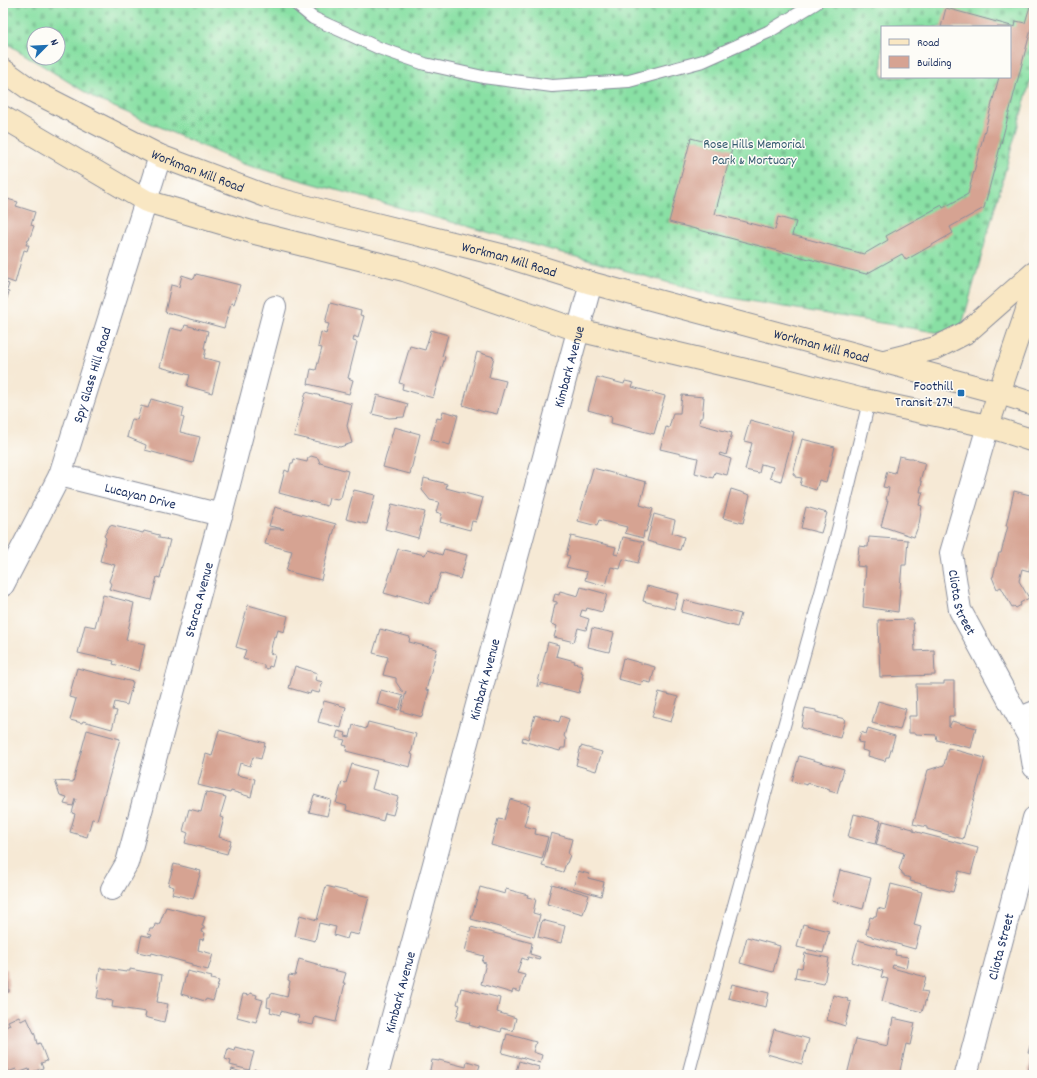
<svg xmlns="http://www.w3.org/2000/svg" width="1037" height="1078" font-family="Dekko,sans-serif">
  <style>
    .cemetery { fill: url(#cemetery-stones); stroke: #528881; fill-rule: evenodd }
    .building { fill: #d6a392 }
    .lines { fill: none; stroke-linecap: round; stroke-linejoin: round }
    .lane-casing { stroke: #888c9a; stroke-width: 14 }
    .street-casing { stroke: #888c9a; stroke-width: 24 }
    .secondary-casing { stroke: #888c9a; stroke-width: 24 }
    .lane { stroke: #fff; stroke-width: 12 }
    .street { stroke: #fff; stroke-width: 22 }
    .secondary { stroke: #f9e7c3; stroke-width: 22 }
    .poi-dot { fill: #1f6fb2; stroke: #fdfcf7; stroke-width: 1.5 }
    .labels { text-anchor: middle; stroke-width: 3; stroke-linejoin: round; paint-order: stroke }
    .park-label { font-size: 14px; fill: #365b70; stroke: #fdfcf7 }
    .street-label { font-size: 14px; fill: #1b2f5e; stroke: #fdfcf7 }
    .poi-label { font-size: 14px; fill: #1b2f5e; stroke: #fdfcf7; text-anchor: end }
  </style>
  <defs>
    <pattern id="cemetery-stones" width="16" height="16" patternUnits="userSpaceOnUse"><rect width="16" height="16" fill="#89e0a4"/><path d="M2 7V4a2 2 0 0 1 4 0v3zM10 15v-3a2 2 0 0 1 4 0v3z" fill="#76c090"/></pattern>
  </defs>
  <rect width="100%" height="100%" fill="#fdfcf7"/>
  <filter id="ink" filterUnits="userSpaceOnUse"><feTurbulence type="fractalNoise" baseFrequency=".025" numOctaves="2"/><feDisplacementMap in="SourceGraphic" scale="8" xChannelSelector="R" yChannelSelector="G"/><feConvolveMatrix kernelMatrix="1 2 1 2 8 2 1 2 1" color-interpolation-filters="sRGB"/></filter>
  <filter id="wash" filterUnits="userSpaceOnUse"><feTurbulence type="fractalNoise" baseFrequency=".012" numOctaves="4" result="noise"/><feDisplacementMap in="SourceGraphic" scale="16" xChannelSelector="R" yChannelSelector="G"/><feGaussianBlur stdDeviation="0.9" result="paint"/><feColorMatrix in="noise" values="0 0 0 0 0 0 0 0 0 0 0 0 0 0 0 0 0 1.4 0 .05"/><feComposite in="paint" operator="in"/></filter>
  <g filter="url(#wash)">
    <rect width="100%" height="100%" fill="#f6e9d5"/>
    <path class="cemetery" d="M3,3H1034V68L959,336L713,295L243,164L96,99L3,41ZM882,27H1010V77H882ZM34,34H58V58H34Z"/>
    <g id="blocks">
      <g class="building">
        <polygon points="1031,3 1034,3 1034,18 984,208 950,227 953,233 906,260 902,254 866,274 669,222 691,138 732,149 715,214 775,230 778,217 796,222 792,235 864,254 888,240 886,236 942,205 943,208 968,194 999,77 1010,77 1010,27 941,27 946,8 1015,27 1016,21 1025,23"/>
        <polygon points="7,199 18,202 16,206 35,212 31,225 34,226 29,240 28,240 26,245 29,245 27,251 24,250 15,283 7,280 6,283 9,284 7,290 3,288 3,201 6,203"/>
        <polygon points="196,274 240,285 234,304 231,303 224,328 165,312 171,285 179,287 182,275 194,279"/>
        <polygon points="3,290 9,292 3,310 6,311 4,316 3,316"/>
        <polygon points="330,303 361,311 360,315 364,316 358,338 354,336 353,341 357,342 348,378 353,380 349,394 308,384 311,369 316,370 322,348 318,347 321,332 326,334 329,324 325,323"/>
        <polygon points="185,325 208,331 204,348 206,349 204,358 220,362 212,393 187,386 190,375 160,367 170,328 183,331"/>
        <polygon points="431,330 448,335 442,356 445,357 433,398 402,389 403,384 399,383 410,346 425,350"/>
        <polygon points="477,352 494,357 489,377 506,381 497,414 484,411 484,412 463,405"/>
        <polygon points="597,377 624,384 625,381 634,383 632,387 665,396 654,434 611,423 612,417 588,410"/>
        <polygon points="306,392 352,404 347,426 352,443 340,447 294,436"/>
        <polygon points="377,395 408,404 404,417 389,418 372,414"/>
        <polygon points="682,395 704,397 702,418 700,418 699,424 732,433 726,455 720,453 719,455 731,459 727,475 715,472 713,478 695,473 698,458 660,449 666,427 669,428 673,413 680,413"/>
        <polygon points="151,399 184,408 182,417 184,418 180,432 200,437 193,463 145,450 146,445 127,437 132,419 137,420 141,406 148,408"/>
        <polygon points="443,411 458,415 450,445 431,440 437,418 441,419"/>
        <polygon points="750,420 794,432 781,481 770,478 773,467 761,464 759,473 745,470 752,443 744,441"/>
        <polygon points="394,427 420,434 410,474 383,467"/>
        <polygon points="802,439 835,447 826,482 819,480 816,490 800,485 802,478 795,477 795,475 793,474"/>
        <polygon points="311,456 318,458 320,463 348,471 341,498 337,500 329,498 327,506 279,493 285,470 289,472 291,463 293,463 294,459 307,462 308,458"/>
        <polygon points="899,456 909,458 913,458 917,461 925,463 920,481 922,482 920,492 923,492 919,505 922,506 919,524 914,537 881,526 888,500 886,500 889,488 883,487 887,471 895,473"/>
        <polygon points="593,468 646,482 640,505 653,509 646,532 644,531 643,538 625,533 627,527 599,520 597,526 578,521"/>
        <polygon points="424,478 447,484 446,488 483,498 476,522 472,521 470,530 440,522 442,514 436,512 439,502 430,500 422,490"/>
        <polygon points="731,489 750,495 743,523 723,518"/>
        <polygon points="354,490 375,495 367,524 346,519"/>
        <polygon points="1014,491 1034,496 1034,552 1029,571 1022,569 1019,581 1029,598 1020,603 1021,605 1016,608 1014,606 1012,607 1001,587 997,589 992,577 993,577 999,553 1001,553 1008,526 1006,526"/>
        <polygon points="392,504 425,512 418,538 385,529"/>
        <polygon points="275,507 336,524 331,542 330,542 321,580 286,571 292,551 265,544 269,529 284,529 269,526"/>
        <polygon points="806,507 827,513 821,533 801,528"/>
        <polygon points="654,514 675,520 672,533 684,537 680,550 647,541"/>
        <polygon points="110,525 143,533 144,531 159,535 159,538 170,540 160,578 157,577 151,600 109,589 111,584 109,581 115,565 100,561 106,538 104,536"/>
        <polygon points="571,536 616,547 614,554 618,555 623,537 644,542 638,563 623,559 620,569 611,567 606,586 585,580 587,572 566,567 570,556 566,555"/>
        <polygon points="869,537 908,540 906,565 902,565 898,612 863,607 866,567 857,566 859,546 868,547"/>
        <polygon points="398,549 425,555 427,550 442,555 444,549 467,555 460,579 441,573 435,592 433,592 429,604 398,595 398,597 384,593"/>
        <polygon points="647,586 678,594 674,609 643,601"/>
        <polygon points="581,587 607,594 602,612 587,608 586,611 582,610 580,616 589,619 586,630 578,628 574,642 554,637 557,626 551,624 555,604 557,604 557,602 553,601 555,594 559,595 560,591 578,596"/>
        <polygon points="103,595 134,603 126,640 145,644 139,671 113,664 114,661 78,653 85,625 95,627"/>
        <polygon points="684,600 741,614 737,627 681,612"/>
        <polygon points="248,605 288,616 284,632 278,630 276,637 274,636 270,653 275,655 272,667 269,666 268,669 264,668 264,665 243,659 246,650 236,647"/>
        <polygon points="913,619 915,651 934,650 935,675 880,677 878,620"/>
        <polygon points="592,628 614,633 609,652 588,647"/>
        <polygon points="380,629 410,637 409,642 437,649 426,690 429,691 422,717 401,711 406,692 402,691 396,682 396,678 383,675 388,657 373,653"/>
        <polygon points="548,642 559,645 556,656 575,661 574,663 582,665 581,672 583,673 582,677 583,677 579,693 540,683 540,686 537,686"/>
        <polygon points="623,658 655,667 651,683 642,681 641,685 618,679"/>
        <polygon points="295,666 317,673 315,680 323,682 319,693 311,691 310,694 289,688"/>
        <polygon points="77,668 133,682 127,705 115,702 113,710 117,711 112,729 83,721 82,723 70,720 76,699 69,697"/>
        <polygon points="944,681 954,681 954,716 949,716 949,727 952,721 976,728 971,748 937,740 936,735 916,734 916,733 909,733 909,716 917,716 916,684 944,684"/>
        <polygon points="381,690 403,696 399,710 377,704"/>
        <polygon points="659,692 678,697 671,722 652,717"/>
        <polygon points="324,701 346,707 341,728 318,722"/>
        <polygon points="878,701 906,709 900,730 872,723"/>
        <polygon points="805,708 816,710 816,712 845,719 840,738 801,728"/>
        <polygon points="535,715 559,722 561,716 569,719 564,736 566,739 565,748 561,748 560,751 522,741 523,737 528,739"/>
        <polygon points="368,722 416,734 411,754 413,755 410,767 346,751 347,746 343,745 345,740 336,738 338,731 346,733 345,736 350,737 353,725 366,729"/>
        <polygon points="868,728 895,736 889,757 886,757 885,761 868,756 869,752 862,750 863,743 858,742 861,732 866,734"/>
        <polygon points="87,730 120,739 97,820 92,819 87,837 70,832 75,814 72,813 76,799 75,799 73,806 64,804 67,797 60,795 55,781 73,782"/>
        <polygon points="219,730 265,743 261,759 253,757 250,766 240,763 237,775 255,779 251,797 231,791 230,793 198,785 206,754 212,756"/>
        <polygon points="581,746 602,752 596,771 576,765"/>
        <polygon points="948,748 985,758 963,839 927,829 927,827 913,824 928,770 944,765"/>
        <polygon points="799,756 844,769 837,793 829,791 830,789 807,783 807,785 792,781"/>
        <polygon points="352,764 377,771 372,789 398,797 393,815 385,813 383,821 346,810 347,806 336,803 342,782 346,783"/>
        <polygon points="206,792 226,797 220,817 224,818 219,837 231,841 227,854 185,843 188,833 183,831 189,809 201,812"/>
        <polygon points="314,795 331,800 327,816 309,812"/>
        <polygon points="510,799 530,805 524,826 536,829 535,834 548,837 542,859 491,845 498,819 504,820"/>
        <polygon points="854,814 881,821 875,844 848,837"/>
        <polygon points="883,821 913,829 913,831 978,848 971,874 959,871 953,892 910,881 911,878 904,876 904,874 902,874 902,872 899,869 904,853 876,845"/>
        <polygon points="551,833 572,839 568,854 570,855 567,863 566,863 563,872 542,866"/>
        <polygon points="174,864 201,871 193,899 172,894 174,887 168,885"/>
        <polygon points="840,870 871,878 863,909 832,901"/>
        <polygon points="578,871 589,874 588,878 604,882 601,896 573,888"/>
        <polygon points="552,884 589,895 583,914 547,904"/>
        <polygon points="891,884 922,892 914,925 921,927 915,949 872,937 872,936 866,934 870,917 873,918 874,916 876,916 878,908 885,910"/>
        <polygon points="326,886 369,897 359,935 349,933 347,939 334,935 336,927 319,923 315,941 295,936 300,915 317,920"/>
        <polygon points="480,887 505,894 506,889 528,895 527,897 536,899 533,913 540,915 534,937 471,919"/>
        <polygon points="166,907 205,917 202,926 204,927 204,929 202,929 201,932 205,933 203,940 200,939 198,950 213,954 208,970 192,966 192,964 152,953 151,955 138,952 142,935 151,937 152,935 148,934 150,929 154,929 155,924 159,925"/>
        <polygon points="542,920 565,926 561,943 538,937"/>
        <polygon points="803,924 829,931 823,953 797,947"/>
        <polygon points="471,927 532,943 530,954 540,957 539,960 528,957 527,960 522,958 517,973 525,975 520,992 513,990 512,993 481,984 486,963 482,962 484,956 465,951"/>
        <polygon points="747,937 780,946 773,972 740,963"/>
        <polygon points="858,940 896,951 895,955 908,957 906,968 893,965 892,968 926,977 922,991 928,992 922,1012 882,1001 888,979 881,977 883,971 852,962"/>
        <polygon points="805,953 829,958 824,984 795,978 797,967 802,968"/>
        <polygon points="299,959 320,965 320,967 346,973 343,983 345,983 336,1022 315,1017 313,1025 297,1022 299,1016 281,1011 280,1015 270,1012 271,1008 267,1007 268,997 270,997 271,993 287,997 290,981 288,980 289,975 295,976"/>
        <polygon points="100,968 126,972 126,971 130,971 130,969 162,975 157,1002 168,1004 164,1022 145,1017 146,1012 112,1007 113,1001 97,998 99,987 97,987"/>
        <polygon points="7,969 9,992 3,992 3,970"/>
        <polygon points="187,971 212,977 211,979 219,981 213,1001 206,999 205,1001 181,994"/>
        <polygon points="732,984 769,993 766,1007 728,998"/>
        <polygon points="461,988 500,998 497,1012 516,1018 513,1031 502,1028 501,1032 479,1026 479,1028 469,1025 470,1023 456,1020 460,1005 457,1004"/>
        <polygon points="250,993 257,995 256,998 263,1000 256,1022 237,1017 243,994 249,995"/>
        <polygon points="833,995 848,999 847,1001 851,1002 845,1026 827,1020"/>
        <polygon points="19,1016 21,1021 27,1018 35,1035 37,1044 40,1043 47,1061 41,1063 43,1068 30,1073 29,1069 18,1073 16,1069 8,1072 3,1060 3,1028 10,1025 8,1021"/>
        <polygon points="893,1018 915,1023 910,1045 906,1044 899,1075 847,1075 856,1039 888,1046"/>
        <polygon points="774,1029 809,1039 802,1064 767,1054"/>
        <polygon points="1034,1033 1034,1075 1028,1073 1032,1054 1028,1053"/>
        <polygon points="507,1034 536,1042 533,1052 542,1055 540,1063 521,1057 521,1058 502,1053"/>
        <polygon points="235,1047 254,1052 249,1070 230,1065 231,1061 225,1059 228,1048 234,1050"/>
        <polygon points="432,1060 439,1061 439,1060 466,1067 467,1061 480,1065 477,1075 429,1075"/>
        <polygon points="519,1061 539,1067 537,1075 515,1075"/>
        <polygon points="232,1069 251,1075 230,1075"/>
        <polygon points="254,1069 270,1074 270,1075 253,1075"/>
      </g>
    </g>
  </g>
  <g filter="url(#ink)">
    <use href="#blocks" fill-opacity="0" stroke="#888c9a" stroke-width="1"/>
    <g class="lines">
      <g class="lane-casing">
        <g id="lane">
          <polyline points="295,3 313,18 379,48 425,64 483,77 552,86 629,81 703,61 768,32 816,3"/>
          <polyline points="1017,714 1034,707"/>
          <path d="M688,1075C735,896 787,719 835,541C847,495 858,448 869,401"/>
        </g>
      </g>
      <g class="street-casing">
        <g id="street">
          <path id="s1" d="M988,426L951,553L960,610L1029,737L1034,767"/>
          <path id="s2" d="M60,475L221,515"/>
          <path id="s3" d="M3,585L60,475L160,156"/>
          <path id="s4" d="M112,889L127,863L221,515L275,307"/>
          <path id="s5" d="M377,1075L591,283"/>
          <path id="s6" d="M966,1075L1034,818"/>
        </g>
      </g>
      <g class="secondary-casing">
        <g id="secondary">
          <path id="s7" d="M3,70L31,90L160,156L266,196L331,213L505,256L591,283L1000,393L1034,404"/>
          <polyline points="3,117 146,201 255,233 404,270 578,330 767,375 860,399 988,426 1034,441"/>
          <polyline points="885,361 936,348 967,332 1034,273"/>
          <polyline points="988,426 1026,313 1034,283"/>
        </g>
      </g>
      <use href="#lane" class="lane"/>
      <use href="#street" class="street"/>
      <use href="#secondary" class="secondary"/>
    </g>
  </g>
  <rect class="poi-dot" x="957" y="389" width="8" height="8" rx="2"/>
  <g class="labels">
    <g class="park-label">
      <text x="754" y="148">Rose Hills Memorial<tspan x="754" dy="16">Park &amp; Mortuary</tspan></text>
    </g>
    <g class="street-label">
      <text dy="5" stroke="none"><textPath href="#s7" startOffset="220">Workman Mill Road</textPath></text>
      <text dy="5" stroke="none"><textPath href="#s7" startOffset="544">Workman Mill Road</textPath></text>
      <text dy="5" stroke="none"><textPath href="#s7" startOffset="868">Workman Mill Road</textPath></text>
      <text dy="5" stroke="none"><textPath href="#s5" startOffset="734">Kimbark Avenue</textPath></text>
      <text dy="5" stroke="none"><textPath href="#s3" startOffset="229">Spy Glass Hill Road</textPath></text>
      <text dy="5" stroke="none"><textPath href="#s2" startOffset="83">Lucayan Drive</textPath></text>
      <text dy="5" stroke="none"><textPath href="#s4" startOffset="303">Starca Avenue</textPath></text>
      <text dy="5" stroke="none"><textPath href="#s1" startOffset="183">Cliota Street</textPath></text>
      <text dy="5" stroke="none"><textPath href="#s5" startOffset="410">Kimbark Avenue</textPath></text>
      <text dy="5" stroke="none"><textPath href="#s6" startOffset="133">Cliota Street</textPath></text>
      <text dy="5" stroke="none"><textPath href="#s5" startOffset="86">Kimbark Avenue</textPath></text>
    </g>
    <g class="poi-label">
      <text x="953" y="390">Foothill<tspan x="953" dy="16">Transit 274</tspan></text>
    </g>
  </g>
  <rect width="1037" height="1078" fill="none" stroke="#fdfcf7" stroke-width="16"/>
  <rect x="881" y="26" width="130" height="52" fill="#fdfcf7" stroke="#a3aaba"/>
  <rect x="889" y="39" width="20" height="6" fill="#f9e7c3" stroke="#a3aaba"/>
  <text x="917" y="46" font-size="12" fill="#1b2f5e">Road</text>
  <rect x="889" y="56" width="20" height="12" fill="#d6a392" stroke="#a3aaba"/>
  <text x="917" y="66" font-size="12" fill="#1b2f5e">Building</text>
  <g transform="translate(46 46) rotate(66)"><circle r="19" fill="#fdfcf7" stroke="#a3aaba"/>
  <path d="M0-3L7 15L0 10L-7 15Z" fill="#1f6fb2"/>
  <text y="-6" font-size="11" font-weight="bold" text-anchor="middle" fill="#1b2f5e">N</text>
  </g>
</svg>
